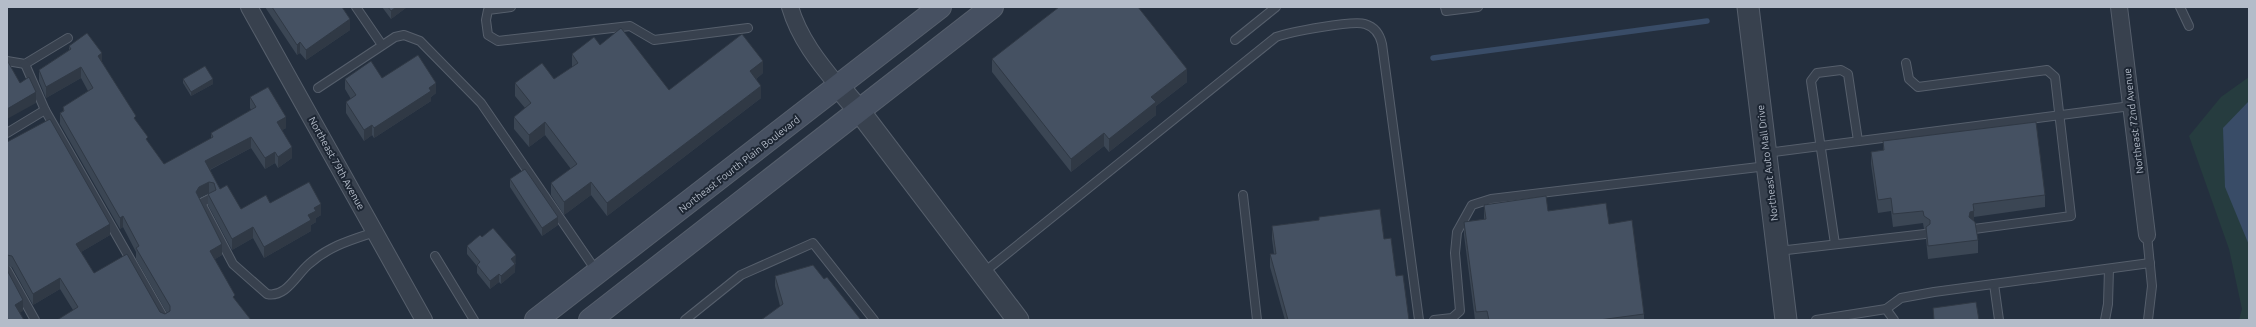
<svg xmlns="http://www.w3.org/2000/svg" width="2256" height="327" font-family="Ubuntu,sans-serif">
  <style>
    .green { fill: #263c3f }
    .water { fill: #394c67 }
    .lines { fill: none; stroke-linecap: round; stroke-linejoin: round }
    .stream { stroke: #394c67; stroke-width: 5.5 }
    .service-casing { stroke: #565f6c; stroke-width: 10 }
    .minor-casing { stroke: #565f6c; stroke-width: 18 }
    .tertiary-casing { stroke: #565f6c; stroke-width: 23 }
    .secondary-casing { stroke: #565f6c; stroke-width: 24 }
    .service { stroke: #38414e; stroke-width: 8 }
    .minor { stroke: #38414e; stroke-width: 16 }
    .tertiary { stroke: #38414e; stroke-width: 21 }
    .secondary { stroke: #465061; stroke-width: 22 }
    .wall { fill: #3b4654 }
    .shaded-wall { fill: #303945 }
    .building { fill: #455162; stroke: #303945 }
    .labels { text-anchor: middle; stroke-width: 4; stroke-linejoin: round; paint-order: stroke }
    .street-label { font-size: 10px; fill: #b4bcc9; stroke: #1d2633 }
  </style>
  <rect width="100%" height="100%" fill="#242f3e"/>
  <polygon class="green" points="2249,77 2249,320 2239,320 2242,309 2229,249 2189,136 2221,97"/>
  <polygon class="water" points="2249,101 2249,245 2225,187 2223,128"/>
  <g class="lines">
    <polyline class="stream" points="1433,58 1707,21"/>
    <g class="service-casing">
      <g id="service">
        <polyline points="356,7 382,45"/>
        <polyline points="511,7 488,10 486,20 488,35 498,41 630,26 654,40 748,28"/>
        <polyline points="1445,7 1446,11 1478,7"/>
        <polyline points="2180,7 2189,26"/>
        <polyline points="1235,40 1276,7"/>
        <polyline points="7,61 25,64 68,38"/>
        <polyline points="1906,63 1909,79 1918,87 2047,70 2055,77 2071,216 1974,229"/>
        <polyline points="25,64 45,110"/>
        <polyline points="318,88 395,37 404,35 420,41 481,103 597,272"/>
        <polyline points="7,133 45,110 165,320"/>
        <polyline points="1766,153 2131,106"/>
        <polyline points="1243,195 1257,320"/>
        <path d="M211,198L201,203L233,264L267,294C286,298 296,275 309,264C329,246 351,240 375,232"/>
        <polyline points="2147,235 2152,286 2148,320"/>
        <polyline points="1835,244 1811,81 1817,73 1841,70 1848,74 1858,141"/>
        <polyline points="1778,251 1925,234"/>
        <polyline points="435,256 474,320"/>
        <polyline points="7,270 35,320"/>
        <path d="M983,273L1276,37C1290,32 1353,20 1365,24C1375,27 1380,35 1382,44L1419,320"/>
        <polyline points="1994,284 1999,320"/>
        <polyline points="1886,309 1894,320"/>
        <polyline points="685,320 741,275 813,243 874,320"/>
        <polyline points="1434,320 1452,318 1460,311 1455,253 1457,232 1472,205 1491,199 1767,166"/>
        <polyline points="1816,320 1886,309 1901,298 1934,292 2150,263"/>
        <polyline points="2105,320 2108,304 2109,269"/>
      </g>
    </g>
    <g class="minor-casing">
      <g id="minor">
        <polyline points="249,7 424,320"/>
        <path d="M790,7C799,38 819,63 839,87"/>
        <polyline points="2119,7 2147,235"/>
      </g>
    </g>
    <g class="tertiary-casing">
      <g id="tertiary">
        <polyline points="1748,7 1786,320"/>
        <polyline points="839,87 860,112 1018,320"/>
      </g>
    </g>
    <g class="secondary-casing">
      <g id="secondary">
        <polyline points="536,320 940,7"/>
        <polyline points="590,320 992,7"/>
      </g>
    </g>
    <use href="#service" class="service"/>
    <use href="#minor" class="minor"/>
    <use href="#tertiary" class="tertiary"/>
    <use href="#secondary" class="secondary"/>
  </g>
  <g class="wall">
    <polygon points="265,7 342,7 350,30 306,60 300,53 297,55"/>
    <polygon points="382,7 407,7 391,19"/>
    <polygon points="600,45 669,90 763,73 756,79 761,98 607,216 591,195 564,215 551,195 551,183 571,169 545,135 529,147 514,129 514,117 525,108 515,96 515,83 554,79 572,67 572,54"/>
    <polygon points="69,46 102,62 148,142 164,164 211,139 211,133 251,110 250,108 250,97 286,128 282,130 292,158 278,168 275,163 265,169 251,148 210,170 220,189 241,209 270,203 321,215 316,218 316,222 311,225 311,231 264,258 253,238 232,250 208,205 208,194 210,193 209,193 199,198 222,255 215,259 235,300 251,320 73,310 60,289 33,305 12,267 7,266 7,142 110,235 81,252 94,273 160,312 165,314 167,313 136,259 136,252 123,227 120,229 60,124 60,113 63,111 63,107 88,91 81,78 46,98 39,81 39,70 69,50"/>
    <polygon points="992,59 1187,82 1156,106 1156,115 1109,152 1104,146 1071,172 992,72"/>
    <polygon points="382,78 436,93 431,97 431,101 374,138 372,135 364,141 346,113 346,102 351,99 345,89 345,79"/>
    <polygon points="183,79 213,84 191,96 183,83"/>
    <polygon points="1883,141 2045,195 2045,207 1974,217 1974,221 1978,240 1978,253 1928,259 1926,239 1926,230 1924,229 1923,223 1893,227 1891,211 1878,213 1871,164 1871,152 1883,150"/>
    <polygon points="510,179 558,225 542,236 510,187"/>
    <polygon points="1484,205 1548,211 1609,224 1644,314 1644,320 1475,320 1464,235 1464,222 1484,219"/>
    <polygon points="1319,217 1384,239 1396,276 1409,320 1285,320 1270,267 1270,254 1274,254 1272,239 1272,226 1319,220"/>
    <polygon points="482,237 516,263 515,264 515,272 501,284 499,282 490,289 477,273 477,266 467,254 467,246"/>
    <polygon points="775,276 824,279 780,306 775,286"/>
  </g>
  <g class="shaded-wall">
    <polygon points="396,7 407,7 391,19 391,11"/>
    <polygon points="350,19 350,30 306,60 306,50"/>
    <polygon points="300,42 300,53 297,55 297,45"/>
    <polygon points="102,53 102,64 98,56"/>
    <polygon points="763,61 763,73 750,84 750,71"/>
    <polygon points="81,67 81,78 46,98 46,87"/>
    <polygon points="1187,69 1187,82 1156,106 1156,115 1109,152 1109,139 1151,97"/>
    <polygon points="213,79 213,84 191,96 191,92"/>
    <polygon points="436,83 436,93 431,97 431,101 374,138 374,128"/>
    <polygon points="761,86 761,98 607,216 607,203"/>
    <polygon points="36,92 36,103 7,119 7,109"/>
    <polygon points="286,117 286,128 277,133 277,122"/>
    <polygon points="545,122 545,135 529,147 529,135"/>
    <polygon points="372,125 372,135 364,141 364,130"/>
    <polygon points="1104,133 1104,146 1071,172 1071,159"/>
    <polygon points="251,137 251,148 205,172 205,161"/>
    <polygon points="292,147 292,158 278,168 278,157"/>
    <polygon points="275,152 275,163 265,169 265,158"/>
    <polygon points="209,182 209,193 199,198 196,192 199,187"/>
    <polygon points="591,182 591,195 564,215 564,202"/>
    <polygon points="321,204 321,215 316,218 316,222 311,225 311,231 264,258 264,247 308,215 314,208"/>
    <polygon points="1974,211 1974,223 1969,217 1970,212"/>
    <polygon points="123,216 123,227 120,229 120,218"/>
    <polygon points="558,217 558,225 542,236 542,228"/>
    <polygon points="110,224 110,235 76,255 76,244"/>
    <polygon points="253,227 253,238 232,250 232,239"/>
    <polygon points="222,244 222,255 210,262 210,251"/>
    <polygon points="516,255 515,272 501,284 501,276 511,259"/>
    <polygon points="499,274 499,282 490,289 490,281"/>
    <polygon points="60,278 60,289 33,305 33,294"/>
    <polygon points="23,300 23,311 15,316 15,305"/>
  </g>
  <g class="building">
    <polygon points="272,7 342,7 350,19 306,50 300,42 297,45"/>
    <polygon points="388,7 396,7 391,11"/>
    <polygon points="1059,7 1138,7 1187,69 1151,97 1156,102 1109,139 1104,133 1071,159 992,59"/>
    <polygon points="621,28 669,90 742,34 763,61 750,71 761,86 607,203 591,182 564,202 551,183 577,164 545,122 529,135 514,117 531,103 515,83 542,63 554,79 578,63 572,54 594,37 600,45"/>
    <polygon points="87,33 102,53 98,56 136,116 134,118 148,137 146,139 164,164 213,137 211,133 256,107 250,97 268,87 286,117 277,122 292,147 278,157 275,152 265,158 251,137 205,161 220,189 227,185 241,209 266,195 270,203 309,182 321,204 314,208 316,211 308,215 311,220 264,247 253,227 232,239 208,194 216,190 214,183 209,182 199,187 196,192 222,244 210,251 235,295 233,297 251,320 57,320 78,307 60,278 33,294 12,256 7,255 7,142 50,119 110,224 76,244 94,273 127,254 160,312 165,314 170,311 170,306 136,248 139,246 123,216 120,218 60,113 64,111 63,107 93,88 81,67 46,87 39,70 71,49 69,46"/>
    <polygon points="418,55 436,83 429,88 431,91 374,128 372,125 364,130 346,102 356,95 345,79 371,61 382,78"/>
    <polygon points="7,60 20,83 29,77 36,92 7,109"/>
    <polygon points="205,66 213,79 191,92 183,79"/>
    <polygon points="2036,122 2045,195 1973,204 1974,211 1970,212 1969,217 1975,222 1978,240 1928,246 1926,227 1930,224 1930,220 1924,216 1923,211 1893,214 1891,198 1878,200 1871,152 1884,150 1883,141"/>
    <polygon points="525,169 558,217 542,228 510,179"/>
    <polygon points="1546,196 1548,211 1606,203 1609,224 1632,220 1644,314 1599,320 1489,320 1487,311 1476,312 1464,222 1486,219 1484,205"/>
    <polygon points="1380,209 1384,239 1391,238 1396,276 1403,275 1409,320 1288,320 1270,254 1276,254 1272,226 1319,220 1319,217"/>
    <polygon points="493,228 516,255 511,259 515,264 501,276 499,274 490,281 477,265 480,262 467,246 480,235 482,237"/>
    <polygon points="813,265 824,279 827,277 861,320 761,320 783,304 775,276"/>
    <polygon points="7,270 23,300 15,305 24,320 7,320"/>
    <polygon points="1976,302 1979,320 1934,320 1933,308"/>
  </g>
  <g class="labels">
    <g class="street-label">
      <text transform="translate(2133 121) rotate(-97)" y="4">Northeast 72nd Avenue</text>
      <text transform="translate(337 163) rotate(61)" y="4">Northeast 79th Avenue</text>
      <text transform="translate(1767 163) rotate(-97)" y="4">Northeast Auto Mall Drive</text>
      <text transform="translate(739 164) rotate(-38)" y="4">Northeast Fourth Plain Boulevard</text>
    </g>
  </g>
  <rect width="2256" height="327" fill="none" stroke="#b4bcc9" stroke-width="16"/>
</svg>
